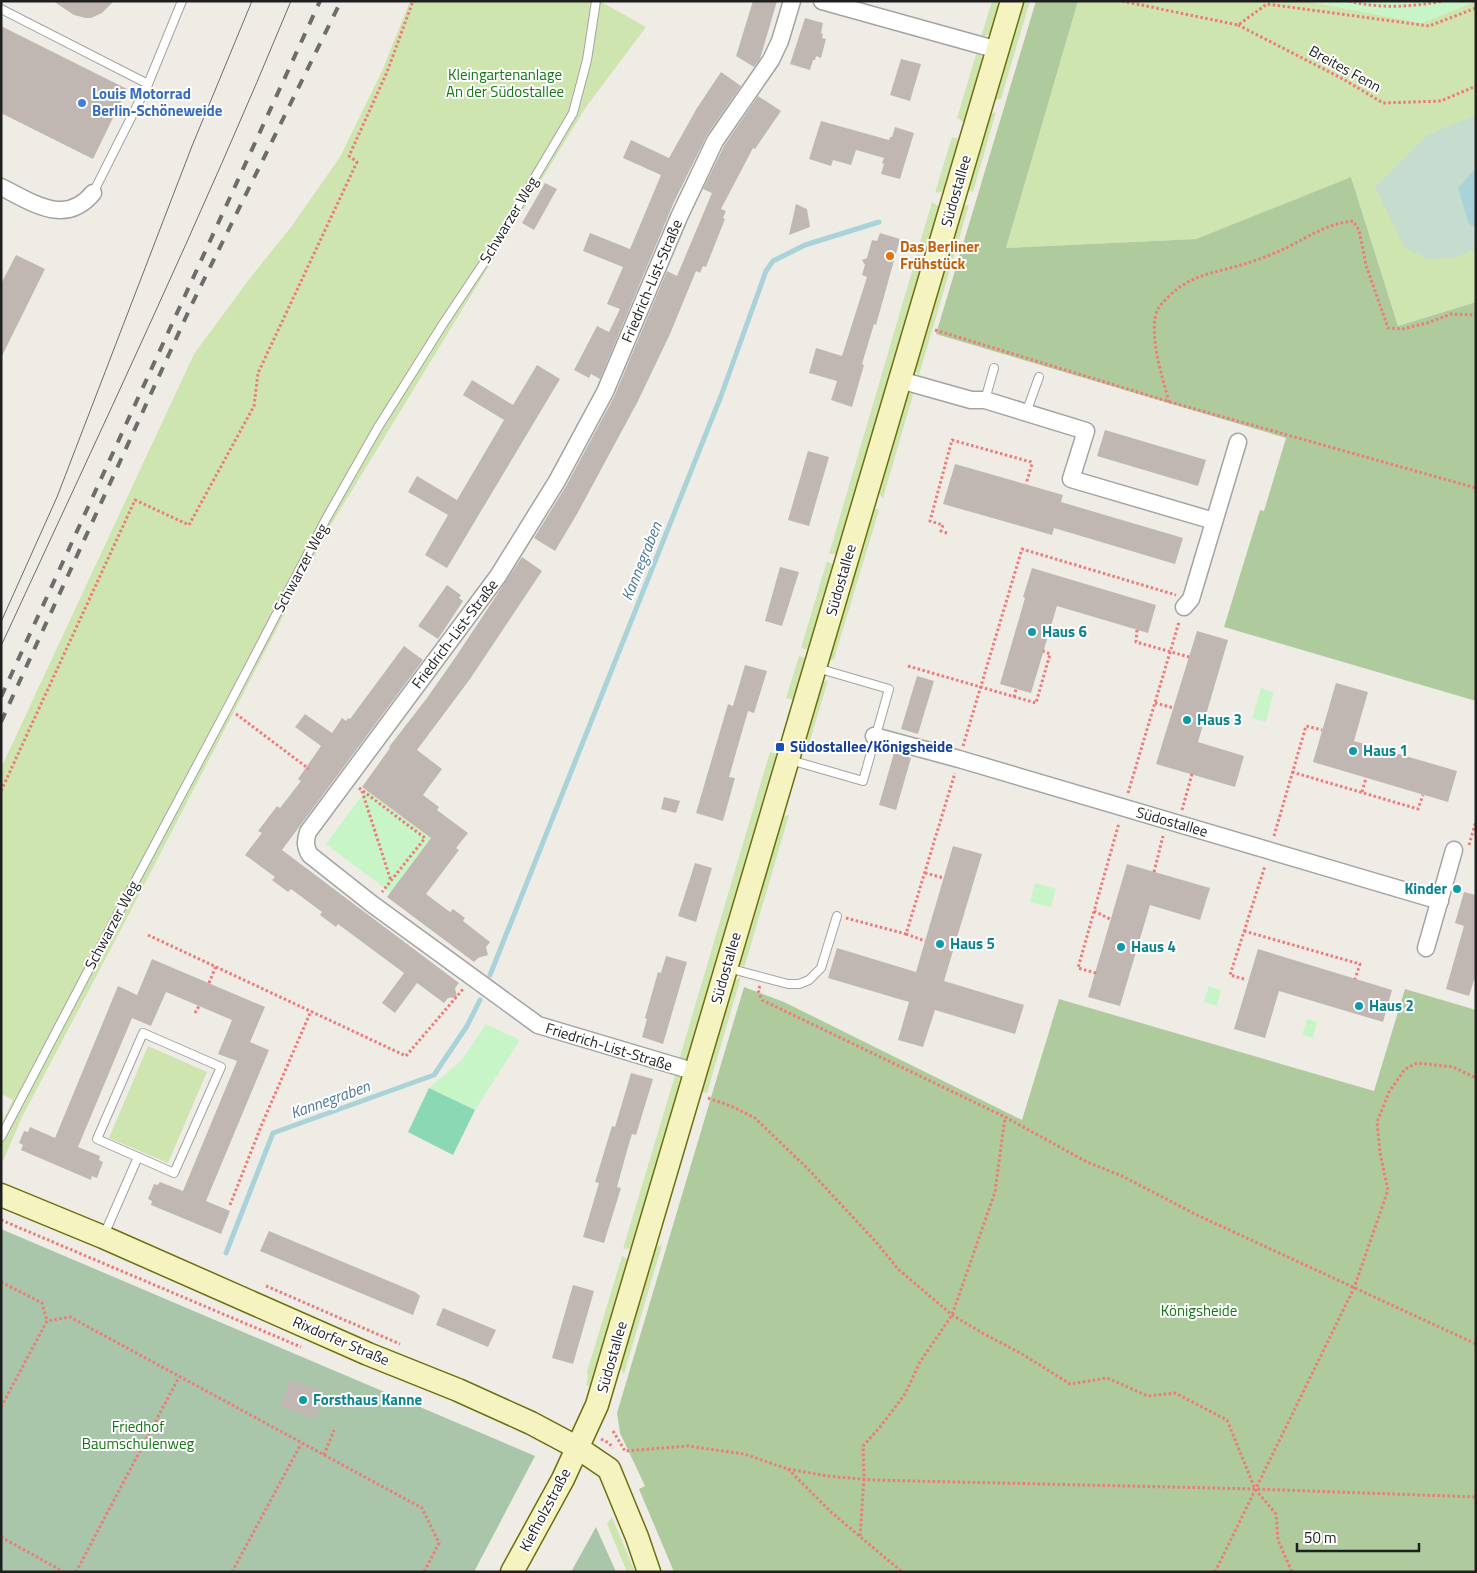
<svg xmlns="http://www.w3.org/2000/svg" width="1477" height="1573" font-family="'Titillium Web',sans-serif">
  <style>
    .grass { fill: #cfe5b0 }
    .forest { fill: #afcb9e }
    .wetland { fill: #c5dccf }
    .cemetery { fill: #a9c6ab }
    .park { fill: #c7f5c7 }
    .pitch { fill: #8bd8b4 }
    .water { fill: #aad3d9 }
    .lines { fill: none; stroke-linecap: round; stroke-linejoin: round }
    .stream { stroke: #aad3d9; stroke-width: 5 }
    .building { fill: #c0b7b3 }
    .lane-casing { stroke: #a3a3a3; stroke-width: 10 }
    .street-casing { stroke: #a3a3a3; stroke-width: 19 }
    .secondary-casing { stroke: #6d6f0d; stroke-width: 25 }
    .path { stroke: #ef7a77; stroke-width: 3; stroke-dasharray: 2.5 2.5; stroke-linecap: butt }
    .lane { stroke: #fff; stroke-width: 8 }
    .street { stroke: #fff; stroke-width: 16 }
    .secondary { stroke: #f5f3bf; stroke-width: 22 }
    .tram { stroke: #6d6d6d; stroke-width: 1 }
    .rail { stroke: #6d6d6d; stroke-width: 4; stroke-dasharray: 10 10; stroke-linecap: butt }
    .shop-dot { fill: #3f7fe0; stroke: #fff; stroke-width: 2 }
    .food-dot { fill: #e8710a; stroke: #fff; stroke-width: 2 }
    .culture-dot { fill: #0f9aa8; stroke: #fff; stroke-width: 2 }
    .transit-dot { fill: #1a4fb4; stroke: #fff; stroke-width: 2 }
    .labels { text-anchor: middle; stroke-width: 4; stroke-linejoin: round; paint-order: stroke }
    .street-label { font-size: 15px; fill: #1f1f1f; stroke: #fff }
    .park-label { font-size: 15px; fill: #147714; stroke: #fff }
    .shop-label { font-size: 15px; font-weight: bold; fill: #366cbe; stroke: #fff; text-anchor: start }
    .food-label { font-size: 15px; font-weight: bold; fill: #c56008; stroke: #fff; text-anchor: start }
    .culture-label { font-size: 15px; font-weight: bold; fill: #0d838f; stroke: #fff; text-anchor: start }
    .transit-label { font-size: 15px; font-weight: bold; fill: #164399; stroke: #fff; text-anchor: start }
    .water-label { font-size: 16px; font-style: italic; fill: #4c7999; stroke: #fff }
  </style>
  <rect width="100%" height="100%" fill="#efece6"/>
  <g class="grass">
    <polygon points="410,1 603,1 603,3 646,27 586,107 329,528 127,918 22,1117 3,1161 1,1161 1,1124 13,1100 1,1094 1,768 194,354 250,278 291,227 340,157 382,71"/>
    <polygon points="992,1 1000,1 991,34 981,37"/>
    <polygon points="1023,1 1030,1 1001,99 994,100"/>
    <polygon points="1078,1 1306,1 1422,23 1476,1 1476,302 1398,326 1351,177 1196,239 1006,248"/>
    <polygon points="977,51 980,54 983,60 964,122 957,118"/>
    <polygon points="996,112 973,192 968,189 990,114"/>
    <polygon points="952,137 959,139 944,191 935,193"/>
    <polygon points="932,202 940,207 928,246 919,246"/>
    <polygon points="969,205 919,375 914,371 963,206"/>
    <polygon points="917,254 925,257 837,554 829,554"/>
    <polygon points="914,391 883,498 878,493 908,393"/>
    <polygon points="874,508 879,510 834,659 829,661"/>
    <polygon points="827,561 834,565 809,650 801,648"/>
    <polygon points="799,656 806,658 794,700 786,698"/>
    <polygon points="828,680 807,751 804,747 823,682"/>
    <polygon points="770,752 778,754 687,1060 679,1060"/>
    <polygon points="789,815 744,968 739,964 782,817"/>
    <polygon points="741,977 707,1093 702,1092 735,980"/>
    <polygon points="148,1046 207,1072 168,1163 109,1138"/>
    <polygon points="676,1072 681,1075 682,1079 632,1248 623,1249"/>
    <polygon points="662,1245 624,1374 620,1368 656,1247"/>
    <polygon points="622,1256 626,1258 628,1262 591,1387 586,1385 588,1378 587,1372"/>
    <polygon points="612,1517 635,1572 627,1572 607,1524"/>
  </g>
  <g class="forest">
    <polygon points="1036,1 1078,1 1006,248 1196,239 1351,177 1398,326 1476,302 1476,701 1224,627 1260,510 1264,511 1286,438 936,334"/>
    <polygon points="744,987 784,1002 1022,1120 1059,999 1374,1091 1405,989 1476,1010 1476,1572 674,1572 639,1489 645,1486 620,1433 617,1413"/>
  </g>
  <polygon class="wetland" points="1476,115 1476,249 1458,256 1430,260 1405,248 1375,187 1427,135"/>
  <g class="cemetery">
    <polygon points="1,1229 535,1456 474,1572 1,1572"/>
    <polygon points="596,1527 616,1572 571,1572"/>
  </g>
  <g class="park">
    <polygon points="1306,1 1475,1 1422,23"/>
    <polygon points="1261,688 1274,692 1266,722 1252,718"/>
    <polygon points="366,790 431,838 391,893 326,844"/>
    <polygon points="1035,883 1056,889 1051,907 1030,902"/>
    <polygon points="1209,986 1221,990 1217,1006 1204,1002"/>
    <polygon points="1307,1019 1317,1022 1313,1038 1302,1035"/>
    <polygon points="486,1024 520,1040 475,1110 429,1088 461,1061"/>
  </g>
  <polygon class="pitch" points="429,1088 475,1110 453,1155 408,1132"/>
  <polygon class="water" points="1476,168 1476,228 1469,224 1458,188"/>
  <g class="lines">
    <g class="stream">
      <polyline points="490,975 721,396 766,271 773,261 805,245 879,222"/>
      <polyline points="226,1253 273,1133 434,1075 467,1026 480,1000"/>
    </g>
  </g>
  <g class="building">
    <polygon points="53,1 114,1 102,13 91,18 86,18 74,15"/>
    <polygon points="753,1 777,1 760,59 754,67 736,56"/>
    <polygon points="805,18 823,23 821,33 823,34 822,38 826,39 821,58 816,56 815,60 813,60 810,70 790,64"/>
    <polygon points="1,26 127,89 93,159 1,113"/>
    <polygon points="901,59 921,64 910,101 890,95"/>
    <polygon points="721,72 741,86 707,135 674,202 600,379 591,374 589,378 574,370 597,326 609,332 620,309 607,304 623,267 583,251 590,233 630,249 661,175 623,158 631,140 669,158 697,108"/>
    <polygon points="758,96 781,111 755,149 753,148 721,209 726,211 723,218 725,219 706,267 703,266 700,273 696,271 670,334 638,401 577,514 555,551 534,538 566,486 614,397 667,271 677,276 712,193 703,189 724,146"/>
    <polygon points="821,121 889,140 890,137 892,137 895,127 914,133 900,179 881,174 884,164 882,163 884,158 856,150 851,165 833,160 831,166 809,159"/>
    <polygon points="545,183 557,189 534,230 522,223"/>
    <polygon points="796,204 807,209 810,227 789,235"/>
    <polygon points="880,233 900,239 876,325 874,324 862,364 864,365 852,407 831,400 837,381 809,373 816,348 842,356 867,277 862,275 865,265 862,260 867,258 872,240 877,241"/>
    <polygon points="16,255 45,269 1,358 1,284"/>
    <polygon points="537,365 560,379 447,568 425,555 448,515 408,492 417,476 457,500 504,420 463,395 472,380 513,405"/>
    <polygon points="1105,430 1206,460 1198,486 1097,456"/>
    <polygon points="808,451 829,457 809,526 788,520"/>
    <polygon points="955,464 1063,495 1061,502 1183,538 1175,564 1054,528 1052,535 943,504"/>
    <polygon points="522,557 542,571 470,679 417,750 442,769 423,795 439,807 437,810 468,833 456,848 459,850 426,894 450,912 453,909 465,918 463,921 490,942 486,947 488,955 478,958 474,962 387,897 431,838 362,787 390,748 389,747 427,698 457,655"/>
    <polygon points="780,567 799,572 782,626 765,621"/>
    <polygon points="1032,568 1156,605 1148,633 1057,606 1031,693 1000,684 1025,598 1023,597"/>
    <polygon points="447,585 461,595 459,598 463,601 438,639 418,626"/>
    <polygon points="1197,631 1228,640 1198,742 1244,756 1235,787 1156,764"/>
    <polygon points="404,646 423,660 282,850 459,983 455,988 457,997 448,998 444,1003 417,983 395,1013 382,1003 404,973 338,924 336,927 320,915 322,912 291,889 288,892 272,880 275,877 245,855 262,833 258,831 277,806 280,808 301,781 298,779 321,746 295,727 305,714 332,733 342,718 346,721 348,718 350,719"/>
    <polygon points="745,665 767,671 754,713 748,711 729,777 735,778 723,821 696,813 728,704 733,706"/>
    <polygon points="917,676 934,681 918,734 901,729"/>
    <polygon points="1336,683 1368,692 1354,741 1457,771 1448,802 1313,762"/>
    <polygon points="894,753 911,758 896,810 879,805"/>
    <polygon points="664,797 680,801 676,813 661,809"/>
    <polygon points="953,846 982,854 944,981 1024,1005 1015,1034 935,1010 923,1047 898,1040 909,1002 828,978 837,948 916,972"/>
    <polygon points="695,863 712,868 696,922 678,916"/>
    <polygon points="1127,864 1210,888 1200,920 1150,905 1120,1006 1088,997"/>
    <polygon points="1464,892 1476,895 1476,974 1469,996 1446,989 1464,926 1455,923"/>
    <polygon points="1258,949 1392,990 1383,1022 1279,991 1265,1038 1234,1029"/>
    <polygon points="666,956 687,962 663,1044 642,1037 647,1019 645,1018 658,972 661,973"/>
    <polygon points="152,959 265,1007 250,1042 269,1050 206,1201 230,1211 221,1234 151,1205 152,1201 148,1199 154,1184 158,1185 160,1182 183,1191 237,1061 218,1054 232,1020 166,992 151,1026 132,1018 78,1147 100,1156 99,1160 103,1162 97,1178 92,1176 91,1180 21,1150 23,1145 19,1143 24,1131 28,1132 30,1127 55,1138 118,986 137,995"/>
    <polygon points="631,1073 653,1079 636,1135 632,1134 628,1147 617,1187 621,1188 604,1243 583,1237 599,1183 595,1182 612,1126 615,1127"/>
    <polygon points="269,1231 415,1292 420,1296 413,1315 260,1251"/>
    <polygon points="573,1285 594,1291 573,1364 552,1358"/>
    <polygon points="443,1308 496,1330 488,1347 436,1325"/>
    <polygon points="290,1380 325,1392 315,1419 281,1407"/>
  </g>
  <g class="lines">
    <g class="lane-casing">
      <g id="lane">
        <polyline points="1,9 148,84 93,193"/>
        <polyline points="148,84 182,1"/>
        <polyline points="985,400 994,368"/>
        <polyline points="1026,413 1039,377"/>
        <polyline points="790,760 863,781 889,689 817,668"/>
        <polyline points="728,968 788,984 799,984 809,980 821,968 837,916"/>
        <polygon points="143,1033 221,1067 174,1173 97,1139"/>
        <polyline points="1,1137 121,908 228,707 326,519 377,429 443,324 489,255 573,113 587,60 596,1"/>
        <polyline points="104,1235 138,1157"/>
      </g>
    </g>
    <g class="street-casing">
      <g id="street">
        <polyline points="822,1 998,50"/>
        <path d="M1,187C32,202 65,227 93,193"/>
        <polyline points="900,380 971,400 985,400 1086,431 1071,479 1214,521"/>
        <polyline points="1184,607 1191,599 1238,442"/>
        <polyline points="874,736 959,759 1440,901"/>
        <polyline points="1426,948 1454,850"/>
        <path d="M696,1072L538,1025L372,904L310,855C305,847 305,841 308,832L498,576L557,481L605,392L679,217L715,141L771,60L780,41L792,1"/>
      </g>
    </g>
    <g class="secondary-casing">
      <g id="secondary">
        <polyline points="1,1195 103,1237 368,1354 458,1390 531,1423 578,1448 609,1469 637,1537 649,1572"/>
        <polyline points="512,1572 563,1479 597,1405 1012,1"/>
      </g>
    </g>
    <g class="path">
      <polyline points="1122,1 1238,25 1267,4 1429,26 1476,8"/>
      <path d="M1349,1C1380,9 1412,7 1443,1"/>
      <polyline points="1238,25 1343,79 1383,103 1441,101 1476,86"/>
      <polyline points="935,330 1170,402 1476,488"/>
      <path d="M1169,402C1163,379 1147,331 1158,309C1161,303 1177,288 1183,285C1201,273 1223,271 1244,264C1258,260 1273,254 1286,248C1310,236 1326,224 1353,221L1359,230L1366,265L1388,328L1402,329L1427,323L1451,314L1476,315"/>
      <polyline points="947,533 941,531 943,525 930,521 952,440 1031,462 1032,464 1026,484"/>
      <polyline points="1137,630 1136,642 1189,657"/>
      <polyline points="908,666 1036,703 1050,654 1043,651"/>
      <polyline points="1014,697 1016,689"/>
      <polyline points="1155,703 1174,708"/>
      <polyline points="236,714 309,769"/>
      <polyline points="963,746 1022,549 1176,595"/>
      <polyline points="1292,772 1418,809 1423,795"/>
      <polyline points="359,788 425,838 382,892"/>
      <polyline points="1,791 135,500 189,525 254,406 258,373 357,162 349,156 387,72 413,1"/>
      <polyline points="362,791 391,881"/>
      <polyline points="1362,792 1366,778"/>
      <polyline points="1128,793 1179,622"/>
      <polyline points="1182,810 1192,774"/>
      <polyline points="1274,836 1306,726 1322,730"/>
      <polyline points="1469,845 1476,821"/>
      <polyline points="1154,872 1163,836"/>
      <polyline points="925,873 944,878"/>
      <polyline points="1094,911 1112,920"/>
      <polyline points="846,918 906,934 955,773"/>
      <polyline points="1244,931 1360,964 1355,979"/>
      <polyline points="906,934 925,941"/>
      <polyline points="148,935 406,1056 464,988"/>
      <polyline points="1096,973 1078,968 1119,823"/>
      <polyline points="1244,979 1230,975 1265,866"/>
      <polyline points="209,983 216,966"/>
      <polyline points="760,986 758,990 762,1000 1005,1117 1087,1162 1122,1176 1197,1215 1476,1344"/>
      <polyline points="195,1013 199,1006"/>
      <polyline points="708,1098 731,1106 755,1118 808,1169 876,1242 898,1269 952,1315 986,1335 1022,1354 1070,1384 1107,1378 1148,1396 1175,1393 1227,1420 1255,1489 1276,1514 1278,1540 1292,1572"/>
      <polyline points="230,1205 262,1124 311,1011"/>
      <polyline points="1,1220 301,1347"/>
      <polyline points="1,1282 42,1303 47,1321"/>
      <polyline points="266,1286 400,1344"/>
      <polyline points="1,1407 47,1321 70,1317 422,1508 439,1543 424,1572"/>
      <polyline points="613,1431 625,1451 688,1446 744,1454 788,1469 827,1476 872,1480 1255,1489 1476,1497"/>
      <polyline points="601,1439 609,1443 613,1448"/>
      <polyline points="324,1455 334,1430"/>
      <polyline points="788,1469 831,1512 902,1572"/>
      <polyline points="860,1536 864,1478 863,1446 880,1427 905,1394 920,1362 952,1315 995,1192 1005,1117"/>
      <polyline points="1,1537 64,1572"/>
      <polyline points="76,1572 179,1377"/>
      <polyline points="232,1572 301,1444"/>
      <polyline points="1215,1572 1354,1288 1388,1190 1380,1153 1377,1122 1389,1092 1405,1069 1417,1063 1453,1067 1476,1078"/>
    </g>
    <use href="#lane" class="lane"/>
    <use href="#street" class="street"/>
    <use href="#secondary" class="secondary"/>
    <g class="tram">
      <polyline points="1,622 57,497 192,146 252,1"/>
      <path d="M1,646C100,432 201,219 291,1"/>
    </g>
    <g class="rail">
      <polyline points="1,697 320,1"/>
      <polyline points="1,722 191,306 341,1"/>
    </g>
  </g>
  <circle class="shop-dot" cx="82" cy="103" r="5"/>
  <circle class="food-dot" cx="890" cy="256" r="5"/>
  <g class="culture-dot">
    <circle cx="1032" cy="632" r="5"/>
    <circle cx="1187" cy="720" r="5"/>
    <circle cx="1353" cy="751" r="5"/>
    <circle cx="1457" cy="889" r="5"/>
    <circle cx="940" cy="944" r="5"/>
    <circle cx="1121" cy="947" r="5"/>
    <circle cx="1359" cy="1006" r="5"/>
    <circle cx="303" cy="1400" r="5"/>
  </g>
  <rect class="transit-dot" x="775" y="742" width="10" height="10" rx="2.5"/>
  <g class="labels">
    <g class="street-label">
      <text transform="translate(1345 69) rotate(29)" y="5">Breites Fenn</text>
      <text transform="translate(956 191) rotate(-74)" y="5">Südostallee</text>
      <text transform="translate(509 220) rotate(-59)" y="5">Schwarzer Weg</text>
      <text transform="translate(652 281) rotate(-67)" y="5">Friedrich-List-Straße</text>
      <text transform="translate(301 568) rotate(-62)" y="5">Schwarzer Weg</text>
      <text transform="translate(841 580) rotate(-74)" y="5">Südostallee</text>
      <text transform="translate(455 634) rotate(-53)" y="5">Friedrich-List-Straße</text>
      <text transform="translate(1172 822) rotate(16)" y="5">Südostallee</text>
      <text transform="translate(112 925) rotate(-62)" y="5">Schwarzer Weg</text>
      <text transform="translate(726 968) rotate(-74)" y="5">Südostallee</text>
      <text transform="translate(609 1047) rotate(17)" y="5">Friedrich-List-Straße</text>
      <text transform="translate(341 1341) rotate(23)" y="5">Rixdorfer Straße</text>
      <text transform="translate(612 1357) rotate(-74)" y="5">Südostallee</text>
      <text transform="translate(545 1510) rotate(-62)" y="5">Kiefholzstraße</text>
    </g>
    <g class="park-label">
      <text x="505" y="80">Kleingartenanlage<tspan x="505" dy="17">An der Südostallee</tspan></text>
      <text x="1199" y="1316">Königsheide</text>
      <text x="138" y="1432">Friedhof<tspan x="138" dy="17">Baumschulenweg</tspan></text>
    </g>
    <g class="shop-label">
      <text x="92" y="99">Louis Motorrad<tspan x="92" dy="17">Berlin-Schöneweide</tspan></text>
    </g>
    <g class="food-label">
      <text x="900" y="252">Das Berliner<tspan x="900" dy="17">Frühstück</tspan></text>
    </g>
    <g class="culture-label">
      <text x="1042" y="637">Haus 6</text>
      <text x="1197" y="725">Haus 3</text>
      <text x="1363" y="756">Haus 1</text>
      <text x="1447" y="894" text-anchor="end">Kinder</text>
      <text x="950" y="949">Haus 5</text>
      <text x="1131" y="952">Haus 4</text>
      <text x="1369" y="1011">Haus 2</text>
      <text x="313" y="1405">Forsthaus Kanne</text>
    </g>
    <g class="transit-label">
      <text x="790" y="752">Südostallee/Königsheide</text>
    </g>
    <g class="water-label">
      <text transform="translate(641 561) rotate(-68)" y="6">Kannegraben</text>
      <text transform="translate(330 1099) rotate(-20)" y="6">Kannegraben</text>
    </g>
  </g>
  <rect width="1477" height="1573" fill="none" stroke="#1f1f1f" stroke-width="5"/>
  <path d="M1297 1543v8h122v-8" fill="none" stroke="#1f1f1f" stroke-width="2.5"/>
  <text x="1304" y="1543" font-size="15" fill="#1f1f1f" stroke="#ffffff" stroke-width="4" paint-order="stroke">50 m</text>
</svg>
